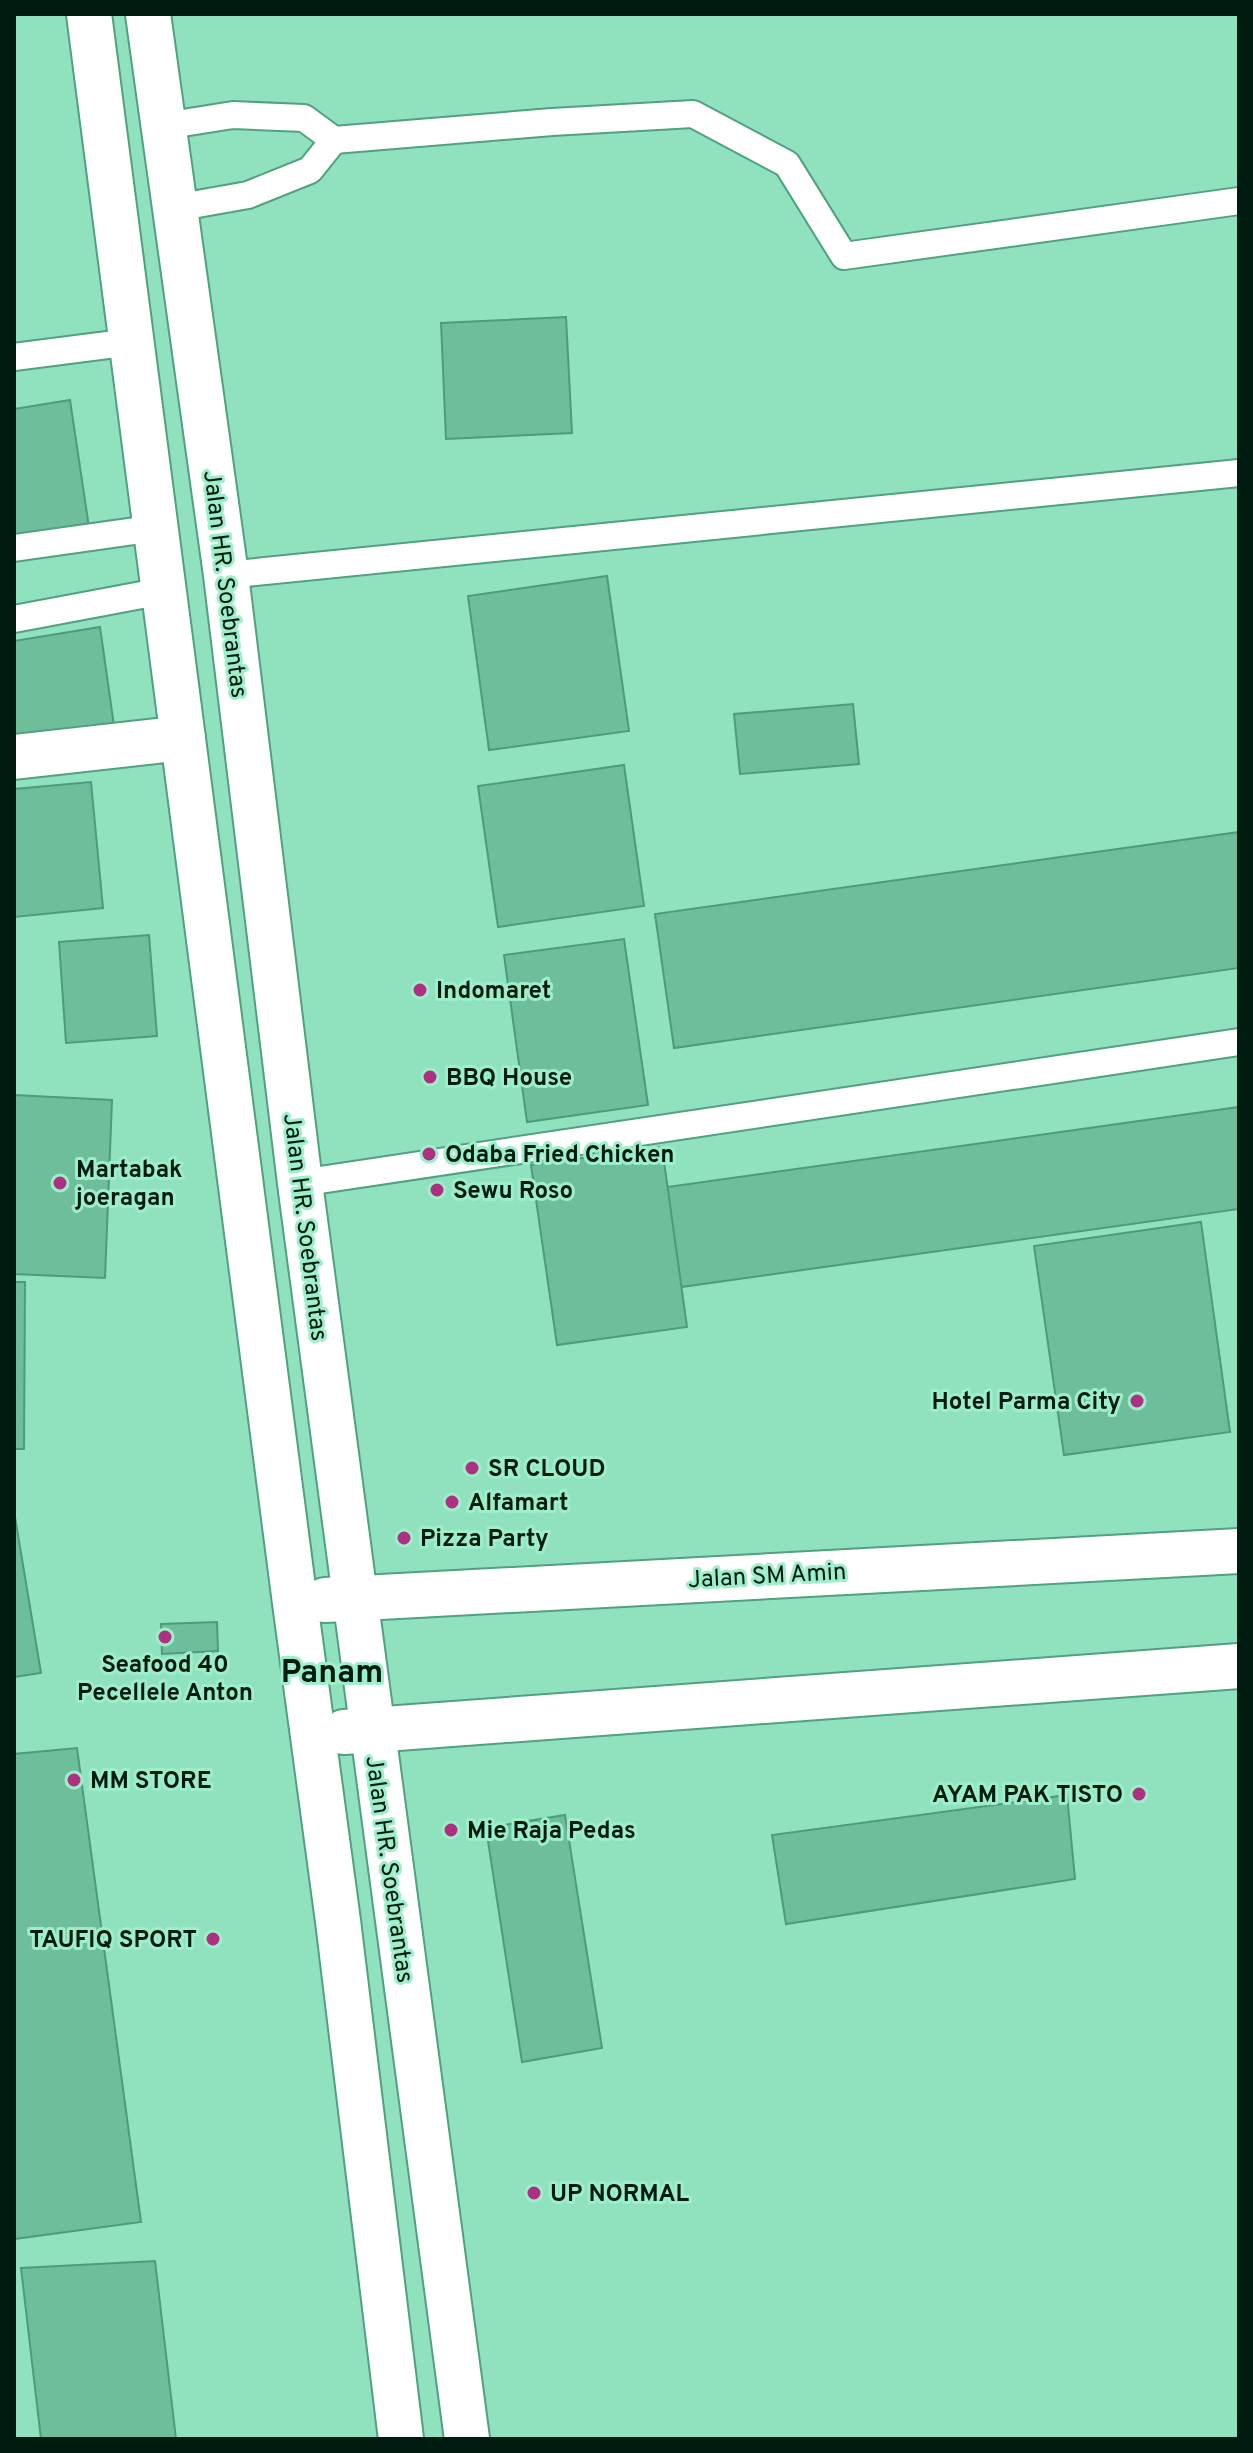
<svg xmlns="http://www.w3.org/2000/svg" width="1253" height="2453" font-family="Overpass,sans-serif">
  <style>
    .building { fill: #6ebe9c; stroke: #4c9c7c; stroke-width: 2 }
    .lines { fill: none; stroke-linecap: round; stroke-linejoin: round }
    .lane-casing { stroke: #51a180; stroke-width: 30 }
    .street-casing { stroke: #51a180; stroke-width: 48 }
    .primary-casing { stroke: #51a180; stroke-width: 48 }
    .lane { stroke: #fff; stroke-width: 26 }
    .street { stroke: #fff; stroke-width: 44 }
    .primary { stroke: #fff; stroke-width: 44 }
    .poi-dot { fill: #ad3081; stroke: #9deeca; stroke-width: 3 }
    .labels { text-anchor: middle; stroke-width: 6; stroke-linejoin: round; paint-order: stroke }
    .street-label { font-size: 24px; fill: #001c10; stroke: #9deeca }
    .poi-label { font-size: 24px; font-weight: bold; fill: #001c10; stroke: #9deeca; text-anchor: start }
    .district-label { font-size: 32px; font-weight: bold; fill: #001c10; stroke: #9deeca }
  </style>
  <rect width="100%" height="100%" fill="#90e1be"/>
  <g class="building">
    <polygon points="566,317 572,433 446,439 441,323"/>
    <polygon points="70,400 90,534 14,545 14,409"/>
    <polygon points="607,576 629,731 489,750 468,596"/>
    <polygon points="100,627 114,726 14,741 14,641"/>
    <polygon points="853,704 859,764 740,774 734,714"/>
    <polygon points="624,765 644,906 498,927 478,786"/>
    <polygon points="91,782 103,908 14,917 14,789"/>
    <polygon points="1239,832 1239,968 674,1048 655,914"/>
    <polygon points="149,935 157,1036 66,1043 59,942"/>
    <polygon points="624,939 648,1105 527,1122 504,955"/>
    <polygon points="14,1095 112,1100 105,1278 14,1274"/>
    <polygon points="1239,1107 1239,1209 681,1287 667,1187"/>
    <polygon points="662,1147 687,1327 557,1345 531,1165"/>
    <polygon points="1201,1222 1230,1432 1064,1455 1034,1246"/>
    <polygon points="14,1282 25,1282 24,1449 14,1449"/>
    <polygon points="14,1511 41,1673 14,1677"/>
    <polygon points="217,1622 218,1651 162,1654 161,1624"/>
    <polygon points="77,1748 141,2222 14,2239 14,1754"/>
    <polygon points="1067,1795 1075,1879 786,1924 772,1835"/>
    <polygon points="565,1815 602,2048 522,2062 486,1828"/>
    <polygon points="155,2261 176,2439 41,2439 21,2268"/>
  </g>
  <g class="lines">
    <g class="lane-casing">
      <g id="lane">
        <polyline points="164,126 233,115 304,118 334,140 552,122 693,114 787,164 844,256 1239,201"/>
        <polyline points="175,208 248,195 310,170 334,140"/>
        <polyline points="14,357 131,342"/>
        <polyline points="14,548 156,528"/>
        <polyline points="226,575 1239,473"/>
        <polyline points="14,619 163,591"/>
        <polyline points="300,1183 1239,1042"/>
      </g>
    </g>
    <g class="street-casing">
      <polyline id="street" points="14,757 183,738"/>
    </g>
    <g class="primary-casing">
      <g id="primary">
        <polyline points="89,14 295,1603 338,1921 401,2439"/>
        <polyline points="148,14 226,575 300,1183 467,2439"/>
        <polyline points="325,1600 1239,1551"/>
        <polyline points="344,1732 1239,1666"/>
      </g>
    </g>
    <use href="#lane" class="lane"/>
    <use href="#street" class="street"/>
    <use href="#primary" class="primary"/>
  </g>
  <g class="poi-dot">
    <circle cx="420" cy="990" r="8"/>
    <circle cx="430" cy="1077" r="8"/>
    <circle cx="429" cy="1154" r="8"/>
    <circle cx="60" cy="1183" r="8"/>
    <circle cx="437" cy="1190" r="8"/>
    <circle cx="1137" cy="1401" r="8"/>
    <circle cx="472" cy="1468" r="8"/>
    <circle cx="452" cy="1502" r="8"/>
    <circle cx="404" cy="1538" r="8"/>
    <circle cx="165" cy="1637" r="8"/>
    <circle cx="74" cy="1780" r="8"/>
    <circle cx="1139" cy="1794" r="8"/>
    <circle cx="451" cy="1830" r="8"/>
    <circle cx="213" cy="1939" r="8"/>
    <circle cx="534" cy="2193" r="8"/>
  </g>
  <g class="labels">
    <g class="street-label">
      <text transform="translate(226 584) rotate(83)" y="8">Jalan HR. Soebrantas</text>
      <text transform="translate(306 1227) rotate(83)" y="8">Jalan HR. Soebrantas</text>
      <text transform="translate(767 1575) rotate(-3)" y="8">Jalan SM Amin</text>
      <text transform="translate(390 1869) rotate(82)" y="8">Jalan HR. Soebrantas</text>
    </g>
    <g class="poi-label">
      <text x="436" y="998">Indomaret</text>
      <text x="446" y="1085">BBQ House</text>
      <text x="445" y="1162">Odaba Fried Chicken</text>
      <text x="76" y="1177">Martabak<tspan x="76" dy="28">joeragan</tspan></text>
      <text x="453" y="1198">Sewu Roso</text>
      <text x="1121" y="1409" text-anchor="end">Hotel Parma City</text>
      <text x="488" y="1476">SR CLOUD</text>
      <text x="468" y="1510">Alfamart</text>
      <text x="420" y="1546">Pizza Party</text>
      <text x="165" y="1672" text-anchor="middle">Seafood 40<tspan x="165" dy="28">Pecellele Anton</tspan></text>
      <text x="90" y="1788">MM STORE</text>
      <text x="1123" y="1802" text-anchor="end">AYAM PAK TISTO</text>
      <text x="467" y="1838">Mie Raja Pedas</text>
      <text x="197" y="1947" text-anchor="end">TAUFIQ SPORT</text>
      <text x="550" y="2201">UP NORMAL</text>
    </g>
    <g class="district-label">
      <text x="332" y="1682">Panam</text>
    </g>
  </g>
  <rect width="1253" height="2453" fill="none" stroke="#001c10" stroke-width="32"/>
</svg>
